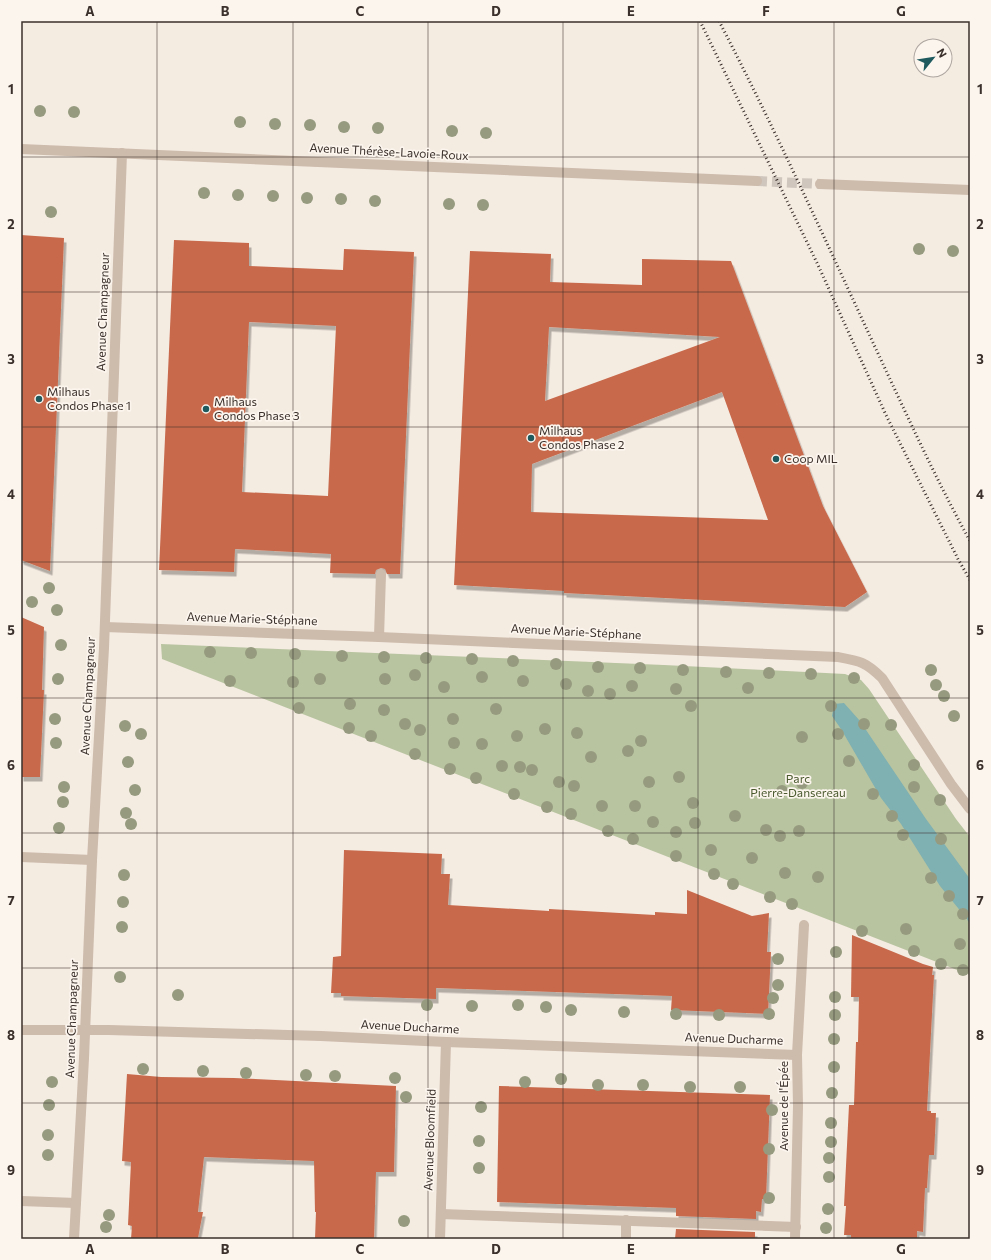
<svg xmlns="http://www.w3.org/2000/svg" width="991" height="1260" font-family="Commissioner,sans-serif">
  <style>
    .green { fill: #b8c4a0 }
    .water { fill: #7fb0b2 }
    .building { fill: #c8694b; fill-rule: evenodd; filter: url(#shadow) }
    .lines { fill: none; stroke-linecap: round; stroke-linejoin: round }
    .minor-tunnel { stroke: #cfc6bd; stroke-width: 10; stroke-dasharray: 10 5; stroke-linecap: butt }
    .service { stroke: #cdbbac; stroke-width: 10 }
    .minor { stroke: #cdbbac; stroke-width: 10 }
    .rail { stroke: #3b302b; stroke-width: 3; stroke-dasharray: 1 3; stroke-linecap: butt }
    .tree { fill: #969b7f }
    .grid { fill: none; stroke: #3b302b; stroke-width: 1; stroke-opacity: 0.55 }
    .poi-dot { fill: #1f5a5e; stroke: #fbf5ee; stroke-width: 1.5 }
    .labels { text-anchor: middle; stroke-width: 3.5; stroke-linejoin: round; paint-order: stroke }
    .street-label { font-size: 12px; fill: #3b302b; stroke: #fbf5ee }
    .poi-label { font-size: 12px; fill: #3b302b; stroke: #fbf5ee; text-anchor: start }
    .park-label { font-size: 12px; fill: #4a5a2e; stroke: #fbf5ee }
    .neatline { fill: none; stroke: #3b302b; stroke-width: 1.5 }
    .grid-label { font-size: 13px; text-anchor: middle; font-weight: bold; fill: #3b302b }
  </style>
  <defs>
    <filter id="shadow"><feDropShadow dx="2.5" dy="4.5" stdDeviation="0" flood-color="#0004"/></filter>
  </defs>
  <rect width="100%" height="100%" fill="#f4ebe1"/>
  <polygon class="green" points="161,644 664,665 845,674 861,680 869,689 956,819 970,837 970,975 162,659"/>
  <polygon class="water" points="844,703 860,721 926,819 970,879 970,925 967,919 940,886 901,824 881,798 841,729 832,716 834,704"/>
  <g class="building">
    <polygon points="21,235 64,238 50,571 21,560"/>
    <path d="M174,240L249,243V266L343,270L344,249L414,252L400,574H387L385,569L381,568L376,570L375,574L330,573L331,554L235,549L234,572L159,570ZM249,322L336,326L328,496L242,492Z"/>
    <path d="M470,251L551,254L550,282L642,285V259L731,261L823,506L867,592L845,607L564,593V591L454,585ZM549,327L720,337L545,401ZM722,392L768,520L531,512L532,464Z"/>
    <polygon points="21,617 44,627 42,690 44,690 40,777 21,777"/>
    <polygon points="344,850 442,854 441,874 450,874 448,905 549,911 549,909 655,915 655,912 687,914 687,890 752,916 769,913 767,952 771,952 768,1014 671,1010 672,996 436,988 436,999 341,996 341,993 331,993 333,957 341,956"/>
    <polygon points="852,935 923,964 933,967 932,975 934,975 927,1111 931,1111 931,1113 936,1113 934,1155 929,1155 927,1188 925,1188 923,1232 917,1231 917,1239 851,1239 851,1235 844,1235 846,1206 844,1206 849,1105 854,1105 856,1042 858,1042 859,997 851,997"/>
    <polygon points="127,1074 161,1077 234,1078 396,1086 394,1172 376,1172 374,1239 315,1239 316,1212 315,1212 314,1161 204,1157 198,1212 203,1212 198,1238 192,1238 192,1239 131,1239 132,1226 128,1225 131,1162 122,1161"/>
    <polygon points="499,1086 770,1095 766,1199 762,1199 761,1212 756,1211 756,1219 676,1216 676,1208 497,1202"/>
    <polygon points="676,1229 755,1232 755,1239 675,1239"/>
  </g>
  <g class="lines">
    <polyline class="minor-tunnel" points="757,181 820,184"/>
    <g class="service">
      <polyline points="379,637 381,574"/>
      <polyline points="21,857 92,860"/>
      <polyline points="21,1201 76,1203"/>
      <polyline points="441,1214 796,1227"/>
      <polyline points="626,1239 626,1220"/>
    </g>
    <g class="minor">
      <polyline points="21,149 757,181"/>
      <polyline points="820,184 970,190"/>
      <path d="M105,627L379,637L838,657C860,661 866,662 882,678L951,784L970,809"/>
      <polyline points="21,1030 109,1030 321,1036 446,1042 797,1055"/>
      <polyline points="74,1239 84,1058 92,860 104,648 122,153"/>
      <polyline points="440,1239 446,1042"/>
      <polyline points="795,1239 798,1106 797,1055 804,925"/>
    </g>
    <g class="rail">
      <polyline points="700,21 818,265 886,415 958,559 970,580"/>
      <path d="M719,21C777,133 829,248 882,362C910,422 938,483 970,541"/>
    </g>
  </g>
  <g class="tree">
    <circle cx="40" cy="111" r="6"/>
    <circle cx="74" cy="112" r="6"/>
    <circle cx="240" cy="122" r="6"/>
    <circle cx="275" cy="124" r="6"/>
    <circle cx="310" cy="125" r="6"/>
    <circle cx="344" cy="127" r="6"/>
    <circle cx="378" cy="128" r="6"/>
    <circle cx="452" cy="131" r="6"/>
    <circle cx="486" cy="133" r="6"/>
    <circle cx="204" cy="193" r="6"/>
    <circle cx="238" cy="195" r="6"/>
    <circle cx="273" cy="196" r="6"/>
    <circle cx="307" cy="198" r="6"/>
    <circle cx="341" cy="199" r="6"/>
    <circle cx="375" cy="201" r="6"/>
    <circle cx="449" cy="204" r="6"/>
    <circle cx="483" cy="205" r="6"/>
    <circle cx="51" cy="212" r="6"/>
    <circle cx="919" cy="249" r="6"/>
    <circle cx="953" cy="251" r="6"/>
    <circle cx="49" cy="588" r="6"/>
    <circle cx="32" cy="602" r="6"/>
    <circle cx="57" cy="610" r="6"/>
    <circle cx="61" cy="645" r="6"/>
    <circle cx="210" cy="652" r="6"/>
    <circle cx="251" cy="653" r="6"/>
    <circle cx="295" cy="654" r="6"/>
    <circle cx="342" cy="656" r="6"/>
    <circle cx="384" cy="657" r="6"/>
    <circle cx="426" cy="658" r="6"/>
    <circle cx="472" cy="659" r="6"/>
    <circle cx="513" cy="661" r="6"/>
    <circle cx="556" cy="664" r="6"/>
    <circle cx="598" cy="667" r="6"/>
    <circle cx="640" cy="668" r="6"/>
    <circle cx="683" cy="670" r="6"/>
    <circle cx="931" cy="670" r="6"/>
    <circle cx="726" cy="672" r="6"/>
    <circle cx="769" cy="673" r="6"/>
    <circle cx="811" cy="674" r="6"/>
    <circle cx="415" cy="675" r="6"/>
    <circle cx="482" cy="677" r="6"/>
    <circle cx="854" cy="678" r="6"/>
    <circle cx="58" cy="679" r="6"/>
    <circle cx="320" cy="679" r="6"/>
    <circle cx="385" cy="679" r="6"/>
    <circle cx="230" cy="681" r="6"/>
    <circle cx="523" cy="681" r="6"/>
    <circle cx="293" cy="682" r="6"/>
    <circle cx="566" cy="684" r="6"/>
    <circle cx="936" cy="685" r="6"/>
    <circle cx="632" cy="686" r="6"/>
    <circle cx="444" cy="687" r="6"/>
    <circle cx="748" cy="688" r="6"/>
    <circle cx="676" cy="689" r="6"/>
    <circle cx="588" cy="691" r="6"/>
    <circle cx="610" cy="694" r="6"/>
    <circle cx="944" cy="696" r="6"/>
    <circle cx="350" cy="704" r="6"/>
    <circle cx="691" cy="706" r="6"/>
    <circle cx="831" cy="706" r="6"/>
    <circle cx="299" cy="708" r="6"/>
    <circle cx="496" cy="709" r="6"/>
    <circle cx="384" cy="710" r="6"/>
    <circle cx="954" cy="716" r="6"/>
    <circle cx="55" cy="719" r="6"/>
    <circle cx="453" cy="719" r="6"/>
    <circle cx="405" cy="724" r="6"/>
    <circle cx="864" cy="724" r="6"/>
    <circle cx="891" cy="725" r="6"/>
    <circle cx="125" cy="726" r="6"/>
    <circle cx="349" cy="728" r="6"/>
    <circle cx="545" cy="729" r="6"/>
    <circle cx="420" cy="730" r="6"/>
    <circle cx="577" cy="733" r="6"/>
    <circle cx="141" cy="734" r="6"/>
    <circle cx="838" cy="734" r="6"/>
    <circle cx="371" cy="736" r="6"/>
    <circle cx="517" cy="736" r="6"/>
    <circle cx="802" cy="737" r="6"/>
    <circle cx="641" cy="741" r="6"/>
    <circle cx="56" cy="743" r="6"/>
    <circle cx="454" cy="743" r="6"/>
    <circle cx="482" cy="744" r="6"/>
    <circle cx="628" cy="751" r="6"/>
    <circle cx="415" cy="754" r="6"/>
    <circle cx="591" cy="757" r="6"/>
    <circle cx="849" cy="761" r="6"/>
    <circle cx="128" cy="762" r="6"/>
    <circle cx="914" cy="765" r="6"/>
    <circle cx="502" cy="766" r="6"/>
    <circle cx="520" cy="767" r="6"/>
    <circle cx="450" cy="769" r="6"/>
    <circle cx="532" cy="770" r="6"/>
    <circle cx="679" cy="777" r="6"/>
    <circle cx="476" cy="778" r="6"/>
    <circle cx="559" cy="782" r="6"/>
    <circle cx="649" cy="782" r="6"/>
    <circle cx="802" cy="783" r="6"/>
    <circle cx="574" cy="786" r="6"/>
    <circle cx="64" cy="787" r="6"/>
    <circle cx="914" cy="787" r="6"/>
    <circle cx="135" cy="790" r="6"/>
    <circle cx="782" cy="791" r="6"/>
    <circle cx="514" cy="794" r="6"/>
    <circle cx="873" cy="794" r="6"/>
    <circle cx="940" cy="800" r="6"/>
    <circle cx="63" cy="802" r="6"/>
    <circle cx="693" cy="803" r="6"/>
    <circle cx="602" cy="806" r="6"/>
    <circle cx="635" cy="806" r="6"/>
    <circle cx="547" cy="807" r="6"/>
    <circle cx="126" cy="813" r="6"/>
    <circle cx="571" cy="814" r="6"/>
    <circle cx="735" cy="816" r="6"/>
    <circle cx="892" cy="816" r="6"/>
    <circle cx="653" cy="822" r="6"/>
    <circle cx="695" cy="823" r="6"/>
    <circle cx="131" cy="824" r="6"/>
    <circle cx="59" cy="828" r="6"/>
    <circle cx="766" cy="830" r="6"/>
    <circle cx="608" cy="831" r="6"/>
    <circle cx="799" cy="831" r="6"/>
    <circle cx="676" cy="832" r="6"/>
    <circle cx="903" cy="835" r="6"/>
    <circle cx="780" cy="836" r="6"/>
    <circle cx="633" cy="839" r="6"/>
    <circle cx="941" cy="839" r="6"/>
    <circle cx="711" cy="850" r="6"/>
    <circle cx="676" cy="856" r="6"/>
    <circle cx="752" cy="858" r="6"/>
    <circle cx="785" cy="873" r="6"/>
    <circle cx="714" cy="874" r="6"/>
    <circle cx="124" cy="875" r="6"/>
    <circle cx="818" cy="877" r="6"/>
    <circle cx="931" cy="878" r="6"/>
    <circle cx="733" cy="884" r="6"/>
    <circle cx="949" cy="896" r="6"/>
    <circle cx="770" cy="897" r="6"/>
    <circle cx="123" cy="902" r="6"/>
    <circle cx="792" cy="904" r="6"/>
    <circle cx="963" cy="914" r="6"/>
    <circle cx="122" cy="927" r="6"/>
    <circle cx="906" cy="929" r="6"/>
    <circle cx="862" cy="931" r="6"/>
    <circle cx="960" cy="944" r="6"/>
    <circle cx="914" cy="951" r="6"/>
    <circle cx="836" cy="952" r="6"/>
    <circle cx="778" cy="959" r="6"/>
    <circle cx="941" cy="964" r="6"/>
    <circle cx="963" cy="970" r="6"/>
    <circle cx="120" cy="977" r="6"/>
    <circle cx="778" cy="985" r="6"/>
    <circle cx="178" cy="995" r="6"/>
    <circle cx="835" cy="997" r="6"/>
    <circle cx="773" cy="998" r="6"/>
    <circle cx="427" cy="1005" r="6"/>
    <circle cx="518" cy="1005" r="6"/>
    <circle cx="472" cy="1006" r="6"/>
    <circle cx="546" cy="1007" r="6"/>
    <circle cx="571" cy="1010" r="6"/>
    <circle cx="624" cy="1012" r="6"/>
    <circle cx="676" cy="1014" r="6"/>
    <circle cx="769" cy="1014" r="6"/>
    <circle cx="719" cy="1015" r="6"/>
    <circle cx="835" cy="1015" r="6"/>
    <circle cx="834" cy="1039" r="6"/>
    <circle cx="834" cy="1067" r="6"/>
    <circle cx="143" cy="1069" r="6"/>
    <circle cx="203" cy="1071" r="6"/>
    <circle cx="246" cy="1073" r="6"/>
    <circle cx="306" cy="1075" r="6"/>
    <circle cx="335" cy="1076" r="6"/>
    <circle cx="395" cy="1078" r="6"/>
    <circle cx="561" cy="1079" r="6"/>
    <circle cx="52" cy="1082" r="6"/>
    <circle cx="525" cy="1082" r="6"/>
    <circle cx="598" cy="1085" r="6"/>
    <circle cx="643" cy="1085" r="6"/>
    <circle cx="690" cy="1087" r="6"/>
    <circle cx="740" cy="1087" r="6"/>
    <circle cx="832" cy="1093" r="6"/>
    <circle cx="406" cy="1097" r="6"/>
    <circle cx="49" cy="1105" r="6"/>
    <circle cx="481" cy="1107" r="6"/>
    <circle cx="772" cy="1110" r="6"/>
    <circle cx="831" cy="1123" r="6"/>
    <circle cx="48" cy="1135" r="6"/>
    <circle cx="479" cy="1141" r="6"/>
    <circle cx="831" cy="1142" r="6"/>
    <circle cx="769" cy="1149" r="6"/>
    <circle cx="48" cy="1155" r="6"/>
    <circle cx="829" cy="1158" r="6"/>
    <circle cx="479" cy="1168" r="6"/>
    <circle cx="829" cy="1177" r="6"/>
    <circle cx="769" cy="1198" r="6"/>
    <circle cx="828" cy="1209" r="6"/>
    <circle cx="109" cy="1215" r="6"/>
    <circle cx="404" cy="1221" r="6"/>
    <circle cx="106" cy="1227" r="6"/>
    <circle cx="826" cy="1228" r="6"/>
  </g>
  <path class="grid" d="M157,21V1239M293,21V1239M428,21V1239M563,21V1239M698,21V1239M834,21V1239M21,157H970M21,292H970M21,427H970M21,562H970M21,698H970M21,833H970M21,968H970M21,1103H970"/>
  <g class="poi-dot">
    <circle cx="39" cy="399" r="4"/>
    <circle cx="206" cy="409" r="4"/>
    <circle cx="531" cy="438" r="4"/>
    <circle cx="776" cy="459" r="4"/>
  </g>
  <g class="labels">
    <g class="street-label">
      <text transform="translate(389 152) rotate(3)" y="4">Avenue Thérèse-Lavoie-Roux</text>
      <text transform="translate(103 312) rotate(-88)" y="4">Avenue Champagneur</text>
      <text transform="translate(252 619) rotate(2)" y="4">Avenue Marie-Stéphane</text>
      <text transform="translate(576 632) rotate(3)" y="4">Avenue Marie-Stéphane</text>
      <text transform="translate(88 696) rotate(-87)" y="4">Avenue Champagneur</text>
      <text transform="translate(72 1019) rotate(-88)" y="4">Avenue Champagneur</text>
      <text transform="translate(410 1027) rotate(3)" y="4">Avenue Ducharme</text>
      <text transform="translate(734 1039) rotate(2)" y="4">Avenue Ducharme</text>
      <text transform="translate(784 1106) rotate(-90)" y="4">Avenue de l'Épée</text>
      <text transform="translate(430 1140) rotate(-88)" y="4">Avenue Bloomfield</text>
    </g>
    <g class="poi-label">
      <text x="47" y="396">Milhaus<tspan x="47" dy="14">Condos Phase 1</tspan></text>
      <text x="214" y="406">Milhaus<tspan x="214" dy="14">Condos Phase 3</tspan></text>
      <text x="539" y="435">Milhaus<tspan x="539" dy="14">Condos Phase 2</tspan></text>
      <text x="784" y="463">Coop MIL</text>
    </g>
    <g class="park-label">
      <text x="798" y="783">Parc<tspan x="798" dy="14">Pierre-Dansereau</tspan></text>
    </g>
  </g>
  <rect width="991" height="1260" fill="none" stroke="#fbf5ee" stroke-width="44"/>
  <g transform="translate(933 58) rotate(60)"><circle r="19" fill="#fbf5ee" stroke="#aea6a0"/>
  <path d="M0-3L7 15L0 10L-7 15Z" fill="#1f5a5e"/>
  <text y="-6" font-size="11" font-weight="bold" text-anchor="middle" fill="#3b302b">N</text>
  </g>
  <rect x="22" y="22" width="947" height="1216" class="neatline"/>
  <g class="grid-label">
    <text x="90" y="16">A</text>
    <text x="225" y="16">B</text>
    <text x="360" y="16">C</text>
    <text x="496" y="16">D</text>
    <text x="631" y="16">E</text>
    <text x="766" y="16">F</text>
    <text x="901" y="16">G</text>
    <text x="11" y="94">1</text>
    <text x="980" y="94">1</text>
    <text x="11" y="229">2</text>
    <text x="980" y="229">2</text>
    <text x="11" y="364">3</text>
    <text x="980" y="364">3</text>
    <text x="11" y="499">4</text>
    <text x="980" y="499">4</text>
    <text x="11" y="635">5</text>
    <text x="980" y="635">5</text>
    <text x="11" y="770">6</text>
    <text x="980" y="770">6</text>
    <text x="11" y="905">7</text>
    <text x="980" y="905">7</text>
    <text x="11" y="1040">8</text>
    <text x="980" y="1040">8</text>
    <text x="11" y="1175">9</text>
    <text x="980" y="1175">9</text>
    <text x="90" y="1254">A</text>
    <text x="225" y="1254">B</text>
    <text x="360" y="1254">C</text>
    <text x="496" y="1254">D</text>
    <text x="631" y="1254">E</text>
    <text x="766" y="1254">F</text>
    <text x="901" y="1254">G</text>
  </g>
</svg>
